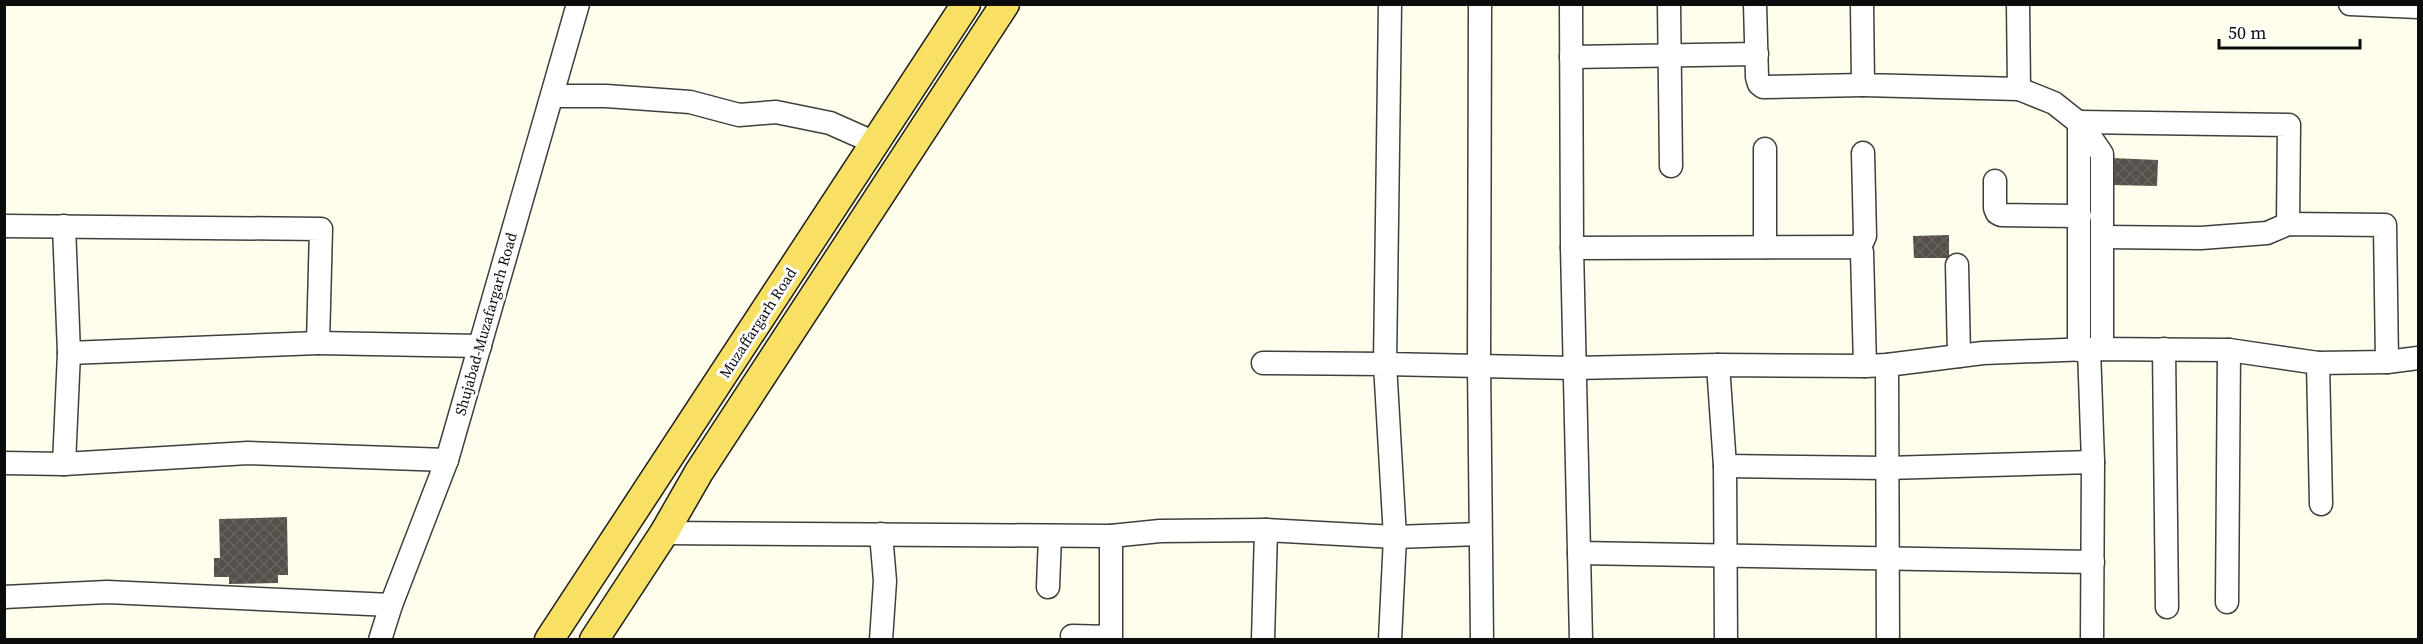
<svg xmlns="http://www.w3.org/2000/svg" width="2423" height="644" font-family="'Source Serif 4',serif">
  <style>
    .building { fill: url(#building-cross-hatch) }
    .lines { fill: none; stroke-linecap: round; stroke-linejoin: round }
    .minor-casing { stroke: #3f3f3f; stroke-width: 25 }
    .major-casing { stroke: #1d1d1d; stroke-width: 31 }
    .minor { stroke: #fff; stroke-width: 22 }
    .major { stroke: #f7e063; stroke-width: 28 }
    .labels { text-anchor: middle; stroke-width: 6; stroke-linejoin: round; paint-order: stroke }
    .street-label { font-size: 15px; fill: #0c0c0c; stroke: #fff }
  </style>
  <defs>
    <pattern id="building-cross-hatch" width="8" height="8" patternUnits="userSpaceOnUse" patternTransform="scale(1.5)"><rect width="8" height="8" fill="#554e49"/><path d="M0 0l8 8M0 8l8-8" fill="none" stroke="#68635f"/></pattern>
  </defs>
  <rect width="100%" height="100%" fill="#fffdec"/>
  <g class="building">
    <polygon points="2112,158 2158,160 2157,186 2111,185"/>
    <polygon points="1949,235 1949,258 1914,258 1913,236"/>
    <polygon points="287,517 288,575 278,575 278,583 229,584 229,577 214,577 214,558 220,558 219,519"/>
  </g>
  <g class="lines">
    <g class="minor-casing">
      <g id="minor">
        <polyline points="1390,4 1385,364 1574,368 1718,365 1865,366 1887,365 1983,353 2089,349 2229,350 2318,363 2387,362 2418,358"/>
        <polyline points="1480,4 1479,364 1482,640"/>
        <polyline points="1571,4 1572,248 1581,640"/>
        <polyline points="1669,4 1671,166"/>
        <polyline points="1755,4 1757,77 1759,84 1763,87 1863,85"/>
        <polyline points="1862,4 1863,85 2019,89"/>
        <polyline points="2018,4 2019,89 2054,103 2083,126 2102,154 2102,349"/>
        <polyline points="2350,4 2418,7"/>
        <polyline points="1571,57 1757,54"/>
        <polyline points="553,96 606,96 690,102 739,115 776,112 830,123 875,143"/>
        <polyline points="1765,149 1765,247"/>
        <polyline points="1995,181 1995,208 1997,213 2001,215 2080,216"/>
        <polyline points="4,226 321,229 318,343 480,346"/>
        <polyline points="64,226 69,353 318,343"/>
        <polyline points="2102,237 2201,238 2267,233 2288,224 2385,225 2387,362"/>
        <polyline points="1860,247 1865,236 1863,153"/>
        <polyline points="1572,248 1860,247 1862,252 1865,366"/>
        <polyline points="1957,265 1959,356"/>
        <polyline points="2089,349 2093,462 2092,640"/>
        <polyline points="2164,349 2167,607"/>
        <polyline points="2079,350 2079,122 2289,125 2288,224"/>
        <polyline points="69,353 64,464 248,453 447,460"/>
        <polyline points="1263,363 1385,364 1395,537 1390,640"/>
        <polyline points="2318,363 2321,504"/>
        <polyline points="1718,365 1725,466 1726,640"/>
        <polyline points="1887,365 1888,640"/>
        <polyline points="4,463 64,464"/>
        <polyline points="1725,466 1887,468 2093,462"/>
        <polyline points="664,533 1111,536 1160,531 1266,530"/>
        <polyline points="1579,553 2093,562"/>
        <polyline points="1048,587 1050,536"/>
        <polyline points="4,597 107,592 391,605"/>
        <polyline points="2227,602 2229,350"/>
        <polyline points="1072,636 1111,637 1111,536"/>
        <polyline points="380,640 391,605 447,460 578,4"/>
        <polyline points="881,640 885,581 881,534"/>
        <polyline points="1263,640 1266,530 1395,537 1480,534"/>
      </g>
    </g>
    <g class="major-casing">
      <g id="major">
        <polyline points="549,640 966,4"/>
        <polyline points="594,640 664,533 699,472 1005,4"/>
      </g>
    </g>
    <use href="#minor" class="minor"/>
    <use href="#major" class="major"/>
  </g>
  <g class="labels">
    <g class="street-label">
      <text transform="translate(758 323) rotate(-57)" y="5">Muzaffargarh Road</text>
      <text transform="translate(486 324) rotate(-74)" y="5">Shujabad-Muzafargarh Road</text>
    </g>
  </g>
  <rect width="2423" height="644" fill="none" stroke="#0c0c0c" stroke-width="12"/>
  <path d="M2219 39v9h141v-9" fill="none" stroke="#0c0c0c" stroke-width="3"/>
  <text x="2228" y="39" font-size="18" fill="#0c0c0c" stroke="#ffffff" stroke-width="4.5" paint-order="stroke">50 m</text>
</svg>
